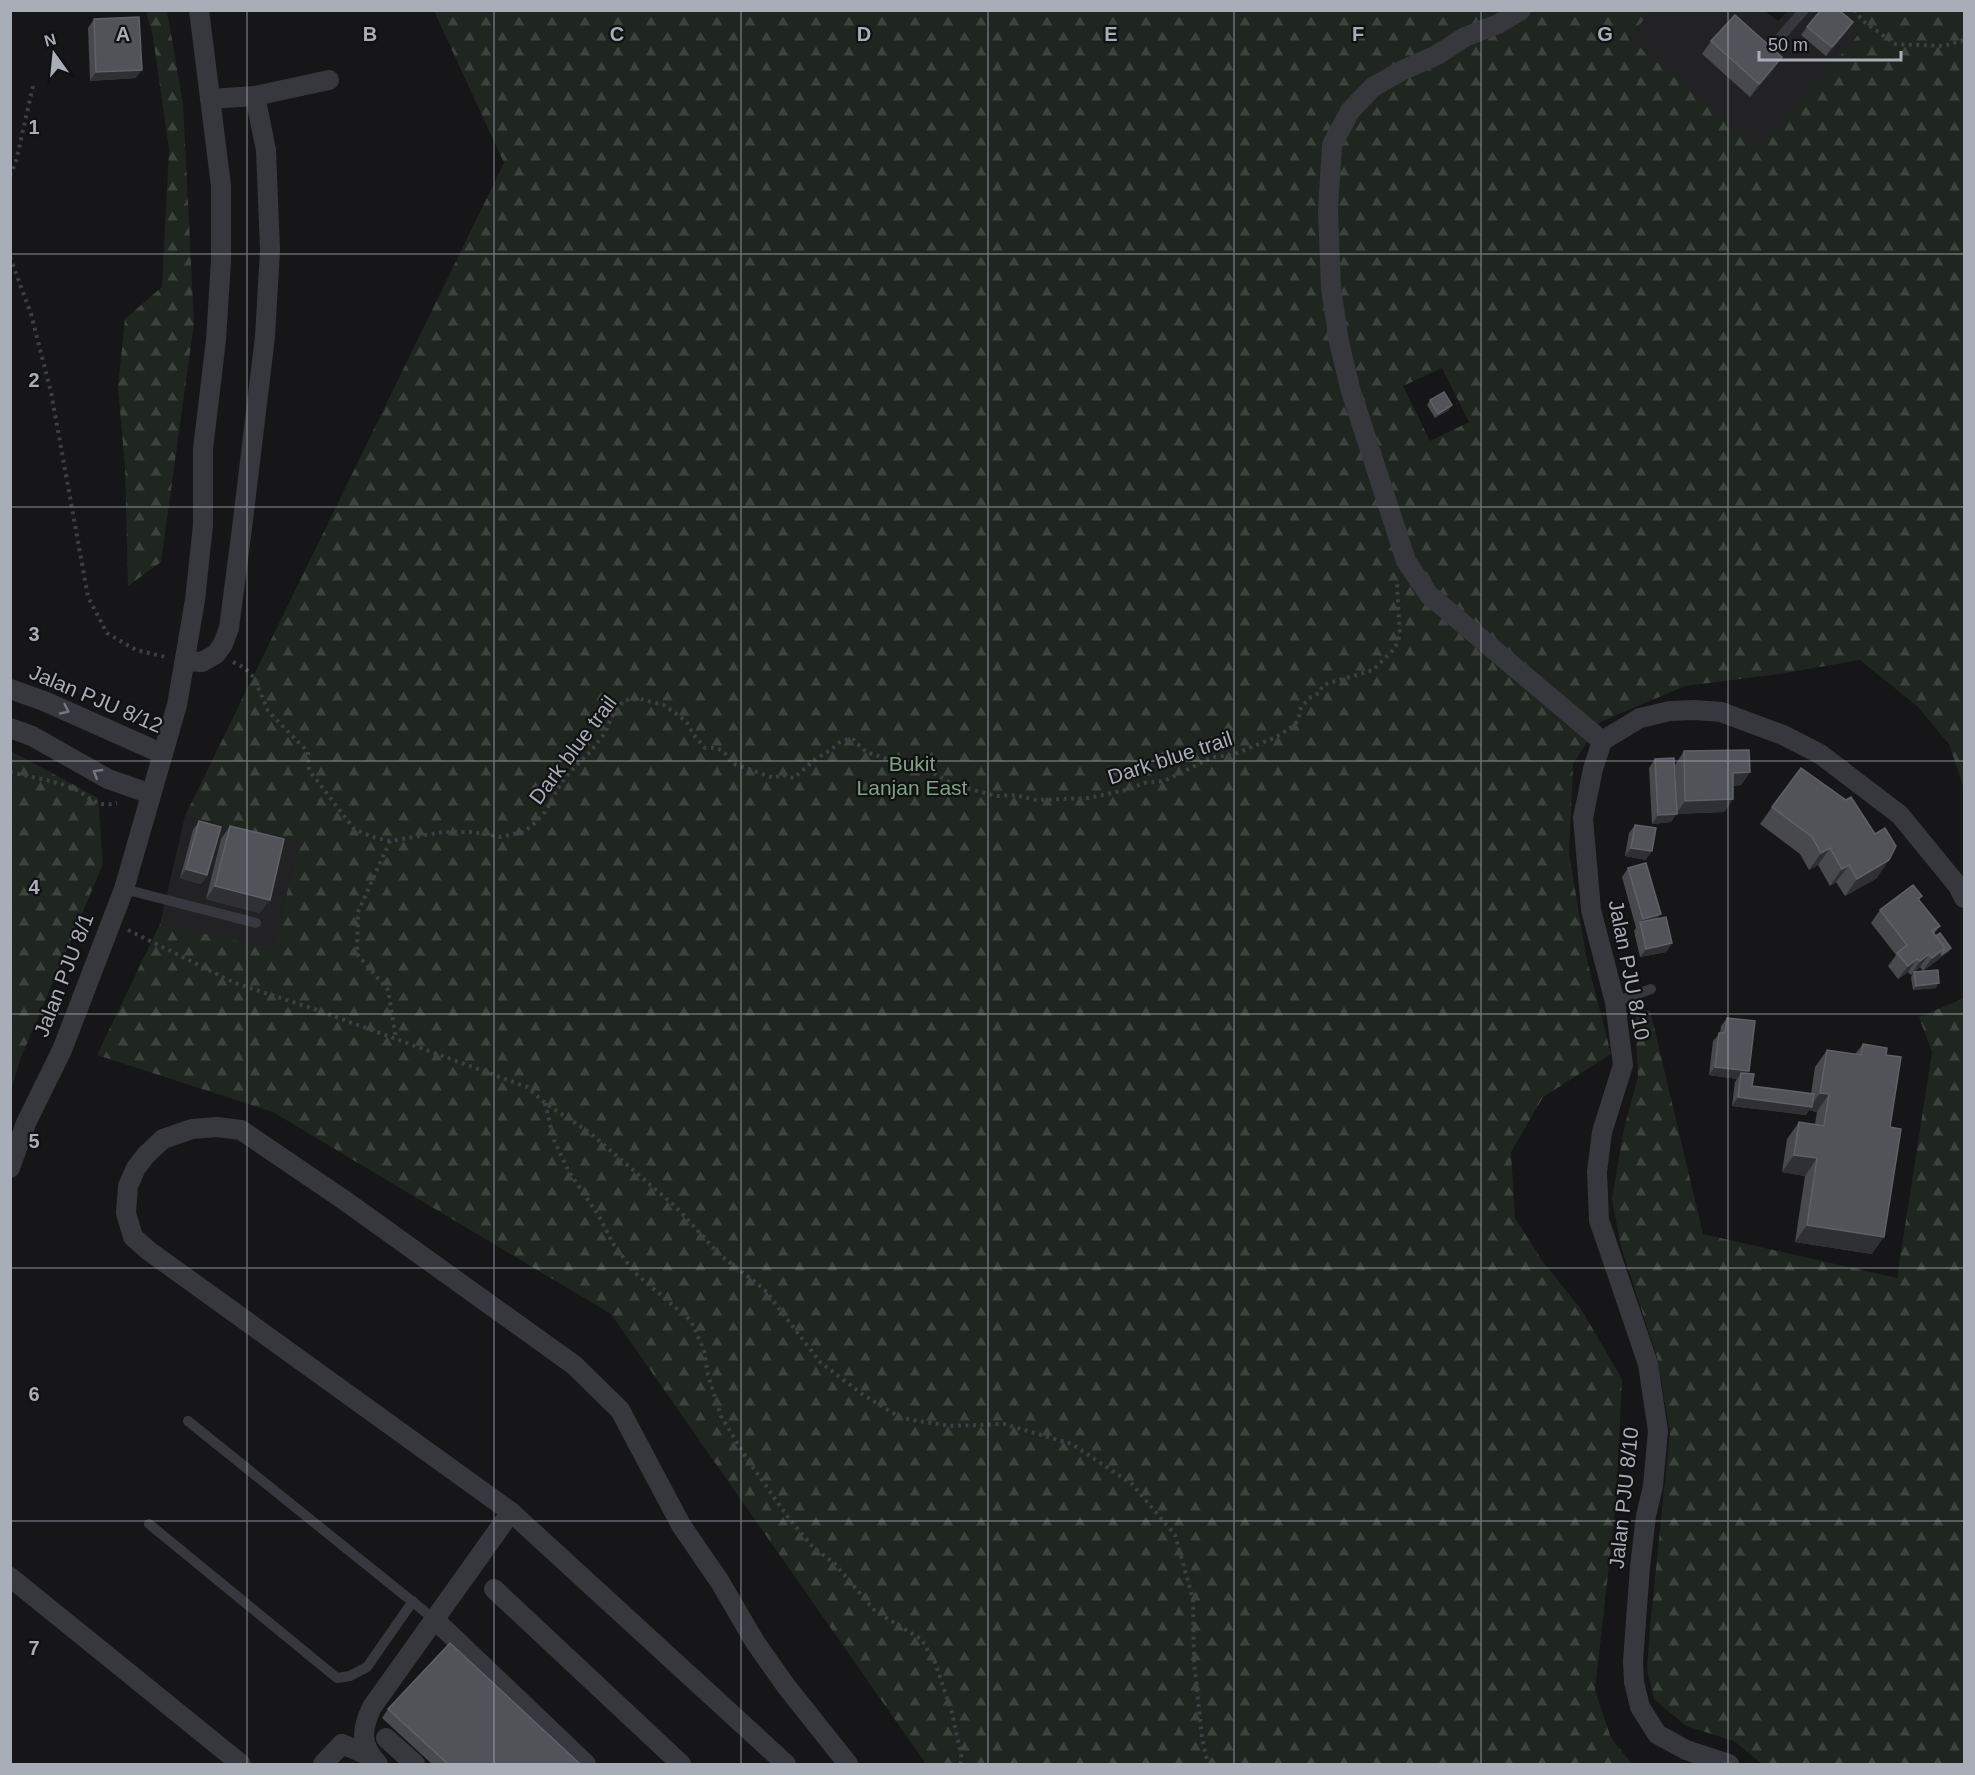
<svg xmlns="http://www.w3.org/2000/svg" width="1975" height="1775" font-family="Arial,sans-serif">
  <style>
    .built { fill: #222225 }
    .forest { fill: url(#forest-firs); fill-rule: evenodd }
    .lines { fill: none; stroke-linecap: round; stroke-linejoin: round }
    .path { stroke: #3d3f44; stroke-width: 4; stroke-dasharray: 3 4.5; stroke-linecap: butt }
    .service { stroke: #37383d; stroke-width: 10 }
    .minor { stroke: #37383d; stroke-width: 20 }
    .wall { fill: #47494d }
    .shaded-wall { fill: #2f3033 }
    .building { fill: #525359; stroke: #5f6168; stroke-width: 1.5 }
    .oneway { stroke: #757881 }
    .grid { fill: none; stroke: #a8adb8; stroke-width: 1.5; stroke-opacity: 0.55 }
    .labels { text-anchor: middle; stroke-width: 4.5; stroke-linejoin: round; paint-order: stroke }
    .street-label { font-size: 21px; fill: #a8adb8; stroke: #111113 }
    .park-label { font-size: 21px; fill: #7fa381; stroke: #111113 }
    .grid-label { font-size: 20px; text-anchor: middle; font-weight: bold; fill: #a8adb8; stroke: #111113; stroke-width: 4.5; stroke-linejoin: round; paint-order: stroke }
  </style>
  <defs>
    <pattern id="forest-firs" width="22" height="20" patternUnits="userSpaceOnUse" patternTransform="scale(1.5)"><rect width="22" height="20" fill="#1e261f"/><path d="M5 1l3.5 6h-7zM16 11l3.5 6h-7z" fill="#3c433d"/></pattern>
  </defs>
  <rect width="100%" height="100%" fill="#161618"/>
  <g class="built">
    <polygon points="1652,10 1765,11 1778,21 1787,11 1838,11 1862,32 1758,150 1628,37"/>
    <polygon points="185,816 299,842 274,950 160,924"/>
  </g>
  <g class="forest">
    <polygon points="146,11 167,11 183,103 194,323 161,562 128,586 125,467 118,387 125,319 162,287 169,149 153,37"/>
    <path d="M434,11H1652L1628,37L1758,149L1861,32L1838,11H1964V788L1949,744L1918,707L1860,660L1779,674L1685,686L1600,722L1573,764L1569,854L1587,960L1611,1054L1543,1097L1511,1152L1515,1218L1543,1262L1581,1309L1622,1379L1616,1502L1595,1690L1611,1738L1632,1764H926L611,1314L273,1112L97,1055L160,924L274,949L299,842L185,816L504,163ZM1442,368L1469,422L1430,441L1403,386Z"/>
    <polygon points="11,751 98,798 103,864 20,1060 11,1090"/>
    <polygon points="1964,998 1964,1764 1762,1764 1734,1741 1686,1726 1654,1699 1647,1670 1650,1627 1670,1432 1657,1357 1621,1247 1612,1199 1624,1129 1638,1076 1635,1014 1650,1010 1703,1234 1897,1278 1932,1052 1919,1017"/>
  </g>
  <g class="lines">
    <g class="path">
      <polyline points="1854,10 1863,21 1895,44 1944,46 1964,40"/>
      <polyline points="10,176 16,161 34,82"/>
      <polyline points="10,257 31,314 51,392 88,597 107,633 136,650 166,657"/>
      <path d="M233,662L245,668L254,678L268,711L308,752L309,770L354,829L373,837L390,841L444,832H473L500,837L524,832L536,822L545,812L561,783L571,771L590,752L605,733L611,718L624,700L640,699L664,705L686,721L693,734L705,748C719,747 725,750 731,763L774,778L782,775L794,778L814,760L832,749L838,743L848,739L854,740L866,752L935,774L954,785L997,796L1016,795L1036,800L1089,798L1126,790L1144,783L1164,781L1213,757L1232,755L1274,738L1288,730L1298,721L1301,707L1311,697L1319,693L1323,685L1373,670L1395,648L1400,635L1397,584"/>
      <path d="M10,772C30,777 51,780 70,787C89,794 93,809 117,803"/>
      <polyline points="390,841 358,912 357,954 388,990 396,1039"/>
      <polyline points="128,930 235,983 317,1010 527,1087 545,1103 589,1132 676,1207 720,1255 764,1289 820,1362 862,1394 901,1418 950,1426 1004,1424 1072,1444 1132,1484 1175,1535 1193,1599 1194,1662 1202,1738 1208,1764"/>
      <polyline points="545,1103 554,1140 569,1172 599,1216 612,1242 634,1272 691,1321 704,1350 708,1375 721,1416 747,1459 790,1520 813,1547 835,1564 875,1611 921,1639 935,1662 952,1713 962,1760 960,1764"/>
    </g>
    <g class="service">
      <polyline points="1761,46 1768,51 1804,10"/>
      <polyline points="124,889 256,923"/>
      <polyline points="1615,1002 1651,989"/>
      <polyline points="188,1421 434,1619"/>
      <polyline points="149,1524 337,1678 350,1676 367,1667 413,1601"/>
    </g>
    <g class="minor">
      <polyline points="1521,10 1498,24 1465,37 1437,55 1403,70 1373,87 1350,111 1332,145 1328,210 1331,288 1339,342 1350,388 1406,561 1429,595 1602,741"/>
      <polyline points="210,99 255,96 329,80"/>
      <polyline points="185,661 202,662 216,654 223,644 229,628 242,528 265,337 270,250 266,150 255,96"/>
      <polyline points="10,689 44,701 163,754"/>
      <polyline points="10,728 32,736 108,779 151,794"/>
      <polyline points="10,1168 26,1123 62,1050 124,889 177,705 195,600 203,525 203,449 216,340 221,261 221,186 199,10"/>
      <polyline points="10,1577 241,1764"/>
      <polyline points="494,1589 681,1764"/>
      <polyline points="434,1619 586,1764"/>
      <polyline points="386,1738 415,1764"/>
      <polyline points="323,1764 342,1744 370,1756"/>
      <path d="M378,1764C360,1745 361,1730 372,1707L511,1512"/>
      <polyline points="786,1764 511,1512 149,1251 133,1237 126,1213 128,1186 136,1168 146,1155 163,1139 192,1129 217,1127 241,1130 344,1200 574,1365 620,1410 681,1525 720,1582 755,1642 786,1686 848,1764"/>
      <polyline points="1729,1764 1686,1750 1657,1734 1640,1707 1634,1682 1633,1661 1640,1567 1646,1516 1653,1486 1658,1431 1648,1364 1599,1220 1597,1172 1602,1132 1623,1065 1615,1002 1591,910 1583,818 1593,769 1602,741 1640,718 1670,711 1694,710 1721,712 1783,735 1820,754 1900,815 1958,886 1964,898"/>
    </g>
  </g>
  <g class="wall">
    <polygon points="94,19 136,78 90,81 88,28"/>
    <polygon points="1853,22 1847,31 1826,56 1801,35 1807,27"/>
    <polygon points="1711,41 1773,70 1750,97 1702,54"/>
    <polygon points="1430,400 1449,410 1435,418 1427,405"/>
    <polygon points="1684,751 1750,772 1741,785 1733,786 1733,799 1724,812 1676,814 1671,822 1652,824 1649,768 1655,759 1676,792 1675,765"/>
    <polygon points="1772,807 1877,878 1845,896 1836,882 1830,886 1818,865 1809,870 1800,854 1760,824"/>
    <polygon points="199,821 207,875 201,884 180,878 193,830"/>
    <polygon points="1635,825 1646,860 1625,856 1629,833"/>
    <polygon points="230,826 260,913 206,899 221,839"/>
    <polygon points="1628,868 1672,943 1666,952 1640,957 1634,931 1636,928 1622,877"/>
    <polygon points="1922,896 1919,900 1940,926 1934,934 1951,948 1948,952 1923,971 1920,967 1911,975 1908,972 1898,979 1888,966 1896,955 1871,923 1880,910"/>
    <polygon points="1914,972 1936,988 1913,990 1911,977"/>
    <polygon points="1727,1018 1752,1086 1811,1094 1815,1067 1827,1050 1855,1054 1863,1044 1886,1055 1890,1127 1872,1254 1795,1242 1805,1176 1782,1172 1787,1139 1799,1122 1815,1124 1817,1112 1809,1110 1806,1115 1732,1106 1735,1082 1737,1079 1709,1075 1713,1041 1720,1033 1721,1026"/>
    <polygon points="388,1709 580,1764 432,1764 382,1718"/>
  </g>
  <g class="shaded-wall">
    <polygon points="1853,22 1847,31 1826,56 1832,47"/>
    <polygon points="1782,57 1773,70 1750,97 1759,84"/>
    <polygon points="142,70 136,78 90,81 96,72"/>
    <polygon points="1452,405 1449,410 1435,418 1438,414"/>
    <polygon points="1750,772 1741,785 1723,786 1733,773"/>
    <polygon points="1733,799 1724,812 1676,814 1671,822 1652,824 1658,815 1676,814 1685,801"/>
    <polygon points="1631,848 1652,851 1646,860 1625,856"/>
    <polygon points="1830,848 1818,865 1809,870 1821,853"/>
    <polygon points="1889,860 1877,878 1845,896 1857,879"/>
    <polygon points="1849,865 1836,882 1830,886 1842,869"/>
    <polygon points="186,869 207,875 201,884 180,878"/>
    <polygon points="215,886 270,900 260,913 206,899"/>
    <polygon points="1661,914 1654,922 1640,922 1643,919"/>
    <polygon points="1672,943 1666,952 1640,957 1646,949"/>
    <polygon points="1945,948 1951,948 1948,952 1923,971 1932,958"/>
    <polygon points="1929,954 1920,967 1911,975 1920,961"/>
    <polygon points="1917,959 1908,972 1898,979 1908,966"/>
    <polygon points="1939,983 1936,988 1913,990 1916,986"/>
    <polygon points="1715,1067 1749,1071 1742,1080 1741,1073 1737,1079 1709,1075"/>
    <polygon points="1820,1093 1829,1094 1817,1112 1809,1110 1806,1115 1732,1106 1738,1097 1811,1106"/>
    <polygon points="1794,1155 1817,1158 1805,1176 1782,1172"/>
    <polygon points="1807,1225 1884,1237 1872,1254 1795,1242"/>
  </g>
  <g class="building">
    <polygon points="1821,10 1839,10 1853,22 1832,47 1807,27"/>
    <polygon points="1735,15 1782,57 1759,84 1711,41"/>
    <polygon points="139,17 142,70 96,72 94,19"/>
    <polygon points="1444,392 1452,405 1438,414 1430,400"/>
    <polygon points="1749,750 1750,772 1733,773 1733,799 1685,801 1684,751"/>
    <polygon points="1674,758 1677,814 1658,815 1655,759"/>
    <polygon points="1801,768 1846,800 1851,797 1875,834 1885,828 1896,846 1889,860 1857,879 1849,865 1842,869 1830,848 1821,853 1812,837 1772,807"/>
    <polygon points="199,821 221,827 207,875 186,869"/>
    <polygon points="1635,825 1656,828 1652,851 1631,848"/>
    <polygon points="230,826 284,839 270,900 215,886"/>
    <polygon points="1646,863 1661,914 1643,919 1628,868"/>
    <polygon points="1913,885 1922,896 1918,899 1940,926 1932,931 1945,948 1932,958 1929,954 1920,961 1917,959 1908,966 1897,953 1907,945 1880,910"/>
    <polygon points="1666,917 1672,943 1646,949 1640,922"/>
    <polygon points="1940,933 1951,948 1941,955 1945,948 1936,936"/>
    <polygon points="1938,970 1939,983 1916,986 1914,972"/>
    <polygon points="1727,1018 1755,1021 1749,1071 1715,1067 1719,1033 1725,1033"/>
    <polygon points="1863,1044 1887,1048 1886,1055 1901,1057 1890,1127 1901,1129 1884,1237 1807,1225 1817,1158 1794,1155 1799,1122 1824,1126 1829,1094 1820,1093 1827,1050 1861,1055"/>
    <polygon points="1741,1073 1754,1074 1752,1086 1814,1094 1812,1107 1738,1097"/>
    <polygon points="450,1643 580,1764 448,1764 388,1709"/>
  </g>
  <defs><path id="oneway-chevron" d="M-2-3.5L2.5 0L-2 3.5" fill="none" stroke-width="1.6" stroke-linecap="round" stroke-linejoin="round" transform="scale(1.5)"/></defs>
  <g class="oneway">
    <use href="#oneway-chevron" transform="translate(65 710) rotate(25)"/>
    <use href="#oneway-chevron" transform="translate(97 773) rotate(-149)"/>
  </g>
  <path class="grid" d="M247,10V1764M494,10V1764M741,10V1764M988,10V1764M1234,10V1764M1481,10V1764M1728,10V1764M10,254H1964M10,507H1964M10,761H1964M10,1014H1964M10,1268H1964M10,1521H1964"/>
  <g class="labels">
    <g class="street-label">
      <text transform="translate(96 699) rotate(23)" y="7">Jalan PJU 8/12</text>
      <text transform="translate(573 750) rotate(-53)" y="7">Dark blue trail</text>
      <text transform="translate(1170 758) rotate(-18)" y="7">Dark blue trail</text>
      <text transform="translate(1629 970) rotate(79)" y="7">Jalan PJU 8/10</text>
      <text transform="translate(64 975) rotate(-69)" y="7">Jalan PJU 8/1</text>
      <text transform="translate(1624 1498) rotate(-84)" y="7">Jalan PJU 8/10</text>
    </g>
    <g class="park-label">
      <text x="912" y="771">Bukit<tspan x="912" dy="24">Lanjan East</tspan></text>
    </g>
  </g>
  <g class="grid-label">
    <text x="123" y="41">A</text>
    <text x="370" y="41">B</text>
    <text x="617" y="41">C</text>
    <text x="864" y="41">D</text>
    <text x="1111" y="41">E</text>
    <text x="1358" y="41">F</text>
    <text x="1605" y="41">G</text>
    <text x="34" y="134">1</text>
    <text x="34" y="387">2</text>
    <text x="34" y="641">3</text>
    <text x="34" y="894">4</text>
    <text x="34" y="1148">5</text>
    <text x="34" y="1401">6</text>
    <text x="34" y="1655">7</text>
  </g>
  <rect width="1975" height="1775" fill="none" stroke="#a8adb8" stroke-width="24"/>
  <g transform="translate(54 54) rotate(345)" stroke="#111113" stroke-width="4.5" paint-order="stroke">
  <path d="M0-4.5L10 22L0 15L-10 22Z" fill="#a8adb8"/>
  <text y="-9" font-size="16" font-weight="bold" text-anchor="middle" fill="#a8adb8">N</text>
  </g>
  <path d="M1759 51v9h142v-9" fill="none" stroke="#a8adb8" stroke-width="3"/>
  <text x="1768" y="51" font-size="18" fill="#a8adb8" stroke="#111113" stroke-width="4.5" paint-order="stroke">50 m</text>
</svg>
